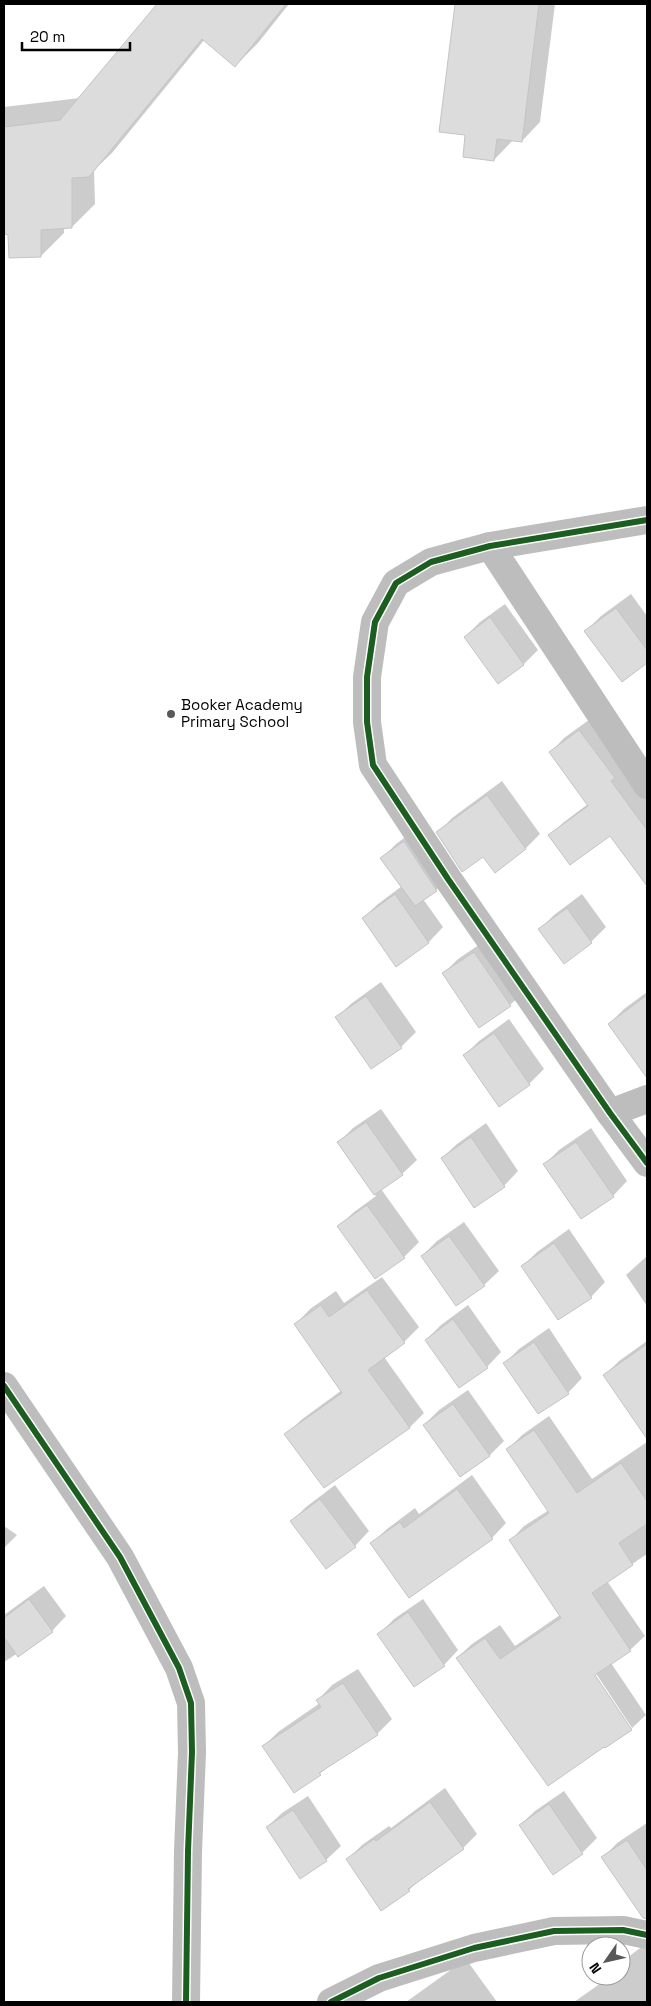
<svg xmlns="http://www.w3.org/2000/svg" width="651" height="2006" font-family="'Space Grotesk',sans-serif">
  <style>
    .shadow { fill: #0003; fill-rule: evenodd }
    .building { fill: #dcdcdc; stroke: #c4c4c4 }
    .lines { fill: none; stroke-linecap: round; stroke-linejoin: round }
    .street { stroke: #bdbdbd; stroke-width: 28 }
    .cycleway-casing { stroke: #fff; stroke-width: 9 }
    .cycleway { stroke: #1b5e20; stroke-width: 6 }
    .poi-dot { fill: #595959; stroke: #fff; stroke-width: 2 }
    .labels { text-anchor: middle; stroke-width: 4; stroke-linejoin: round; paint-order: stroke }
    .poi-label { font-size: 15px; fill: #000; stroke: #fff; text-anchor: start }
  </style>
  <rect width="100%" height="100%" fill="#fff"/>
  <g class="shadow">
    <polygon points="159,4 289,4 258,43 235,66 205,39 112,153 94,170 95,204 72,227 64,227 64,233 41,256 9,234 4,233 4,107 80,98"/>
    <polygon points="456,4 555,4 540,122 522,141 513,140 494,160 467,134 440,130"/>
    <polygon points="631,594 647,616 647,661 622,680 586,631 601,616"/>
    <polygon points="505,604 538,650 524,664 465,637 480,622"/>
    <polygon points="593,717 647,798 647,883 610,834 550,835 564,822 588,804 551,752 564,738"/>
    <polygon points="502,781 540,834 526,848 483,855 438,833 452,818"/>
    <polygon points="419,827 451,875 436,890 423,899 443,927 429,942 396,965 363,918 378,904 402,886 381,859 396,844"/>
    <polygon points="582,894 606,927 591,942 564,962 540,929 554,915"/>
    <polygon points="489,938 525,991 510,1005 443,974 458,959"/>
    <polygon points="381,982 416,1032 401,1047 337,1017 352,1003"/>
    <polygon points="647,992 647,1076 609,1024 624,1009"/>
    <polygon points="509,1019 544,1069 529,1084 500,1105 465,1055 479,1041"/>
    <polygon points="381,1109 417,1160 402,1174 381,1189 419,1242 404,1257 375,1277 339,1226 354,1212 376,1196 339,1142 353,1128"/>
    <polygon points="486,1123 518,1171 504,1186 442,1158 457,1144"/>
    <polygon points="591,1128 627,1181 613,1196 545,1164 559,1150"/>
    <polygon points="464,1222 499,1271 484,1285 422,1256 437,1241"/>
    <polygon points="569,1229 605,1282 591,1297 523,1266 537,1252"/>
    <polygon points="647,1256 647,1306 626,1275"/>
    <polygon points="382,1277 419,1327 404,1342 384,1357 424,1413 409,1428 286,1435 301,1420 342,1390 296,1324 310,1309 336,1291 344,1303"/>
    <polygon points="468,1305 501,1352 487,1367 426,1340 441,1325"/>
    <polygon points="549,1328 582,1378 568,1393 505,1363 519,1349"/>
    <polygon points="647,1341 647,1437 605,1375 619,1361"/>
    <polygon points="468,1390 504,1441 490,1455 461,1476 424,1425 439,1410"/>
    <path d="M549,1416L592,1479L647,1442V1554L607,1581L645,1636L630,1650L611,1663L646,1715L631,1729L606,1746L457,1658L472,1644L500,1625L515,1646L560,1615L510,1541L524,1526L549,1510L508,1449L522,1435ZM593,1669L632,1728H629L591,1671Z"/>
    <polygon points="472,1475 506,1523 492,1538 372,1543 387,1529 415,1508 419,1514"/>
    <polygon points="335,1485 369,1531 355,1546 292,1521 306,1507"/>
    <polygon points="4,1526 17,1535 4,1548"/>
    <polygon points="44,1586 66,1616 52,1631 4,1662 4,1615"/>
    <polygon points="423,1599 458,1650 444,1665 379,1634 394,1619"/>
    <polygon points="358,1669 392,1719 377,1734 328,1765 320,1774 264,1746 278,1732 320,1703 318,1700 332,1685"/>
    <polygon points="445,1788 477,1834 463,1848 421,1878 409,1890 347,1860 362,1845 389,1826 391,1828"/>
    <polygon points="564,1791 597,1838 582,1853 520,1825 535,1811"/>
    <polygon points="308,1796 341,1846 326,1860 267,1827 282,1813"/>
    <polygon points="647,1823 647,1894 634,1903 603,1858 617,1843"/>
    <polygon points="647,1943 647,2002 574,2002 611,1976 621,1976 621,1965 632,1954"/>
    <polygon points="466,1959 497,2002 406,2002"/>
  </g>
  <g class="building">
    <polygon points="157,4 286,4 235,67 202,39 89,177 72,178 72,228 41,230 41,257 9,258 8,235 4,234 4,127 60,120"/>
    <polygon points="455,4 539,4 522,142 497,139 494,161 463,157 465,135 439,132"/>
    <polygon points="616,608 647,650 647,663 622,682 584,631"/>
    <polygon points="490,617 524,665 498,684 464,637"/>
    <polygon points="579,730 615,778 611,781 647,830 647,886 610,836 570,865 548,835 588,806 549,752"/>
    <polygon points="487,795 526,849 495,873 483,857 462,872 436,832"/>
    <polygon points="404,841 437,891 415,906 380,858"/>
    <polygon points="395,894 429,943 396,967 362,918"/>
    <polygon points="567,908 592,943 564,964 538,929"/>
    <polygon points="474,952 511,1006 479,1028 442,973"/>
    <polygon points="647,995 647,1078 608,1024"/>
    <polygon points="366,996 402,1048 371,1069 335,1017"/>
    <polygon points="494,1033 530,1085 499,1107 463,1055"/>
    <polygon points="366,1122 403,1175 374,1195 337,1142"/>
    <polygon points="471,1137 505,1187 474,1208 441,1158"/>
    <polygon points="576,1142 614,1197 581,1219 543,1164"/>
    <polygon points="367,1205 405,1258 375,1279 337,1226"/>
    <polygon points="449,1236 485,1286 456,1306 421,1256"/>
    <polygon points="554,1243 592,1298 558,1320 521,1266"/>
    <polygon points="367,1290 405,1343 368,1370 410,1428 324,1488 284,1434 342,1393 294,1324 321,1305 329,1317"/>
    <polygon points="453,1319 488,1368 459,1388 425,1340"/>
    <polygon points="534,1342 569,1394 538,1414 503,1363"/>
    <polygon points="647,1344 647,1439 603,1375"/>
    <polygon points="453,1404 490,1456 460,1477 423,1425"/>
    <polygon points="534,1430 577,1493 621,1463 647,1501 647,1524 619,1543 633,1565 592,1593 631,1651 595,1675 632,1730 605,1748 604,1747 548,1786 456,1658 485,1638 500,1659 561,1618 509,1540 549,1513 506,1449"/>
    <polygon points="457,1489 493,1539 409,1598 370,1543 400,1522 404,1528"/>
    <polygon points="320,1499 356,1547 326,1569 290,1521"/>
    <polygon points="29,1599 53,1632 18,1657 4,1637 4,1618"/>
    <polygon points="408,1612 445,1666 414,1687 377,1634"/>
    <polygon points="343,1683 378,1735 319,1773 321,1775 294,1793 262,1746 321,1707 316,1700"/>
    <polygon points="430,1802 464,1849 408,1889 410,1891 381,1911 346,1859 374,1839 376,1841"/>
    <polygon points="549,1804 583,1854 553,1875 519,1825"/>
    <polygon points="293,1810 327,1861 300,1879 266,1827"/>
    <polygon points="627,1840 647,1870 647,1919 643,1918 601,1857"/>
  </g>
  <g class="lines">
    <g class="street">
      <polyline points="647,520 490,546 431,562 396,583 375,622 367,677 367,722 373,765 448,879 610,1113 647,1163"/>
      <polyline points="490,546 647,785"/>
      <polyline points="610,1113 647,1099"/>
      <polyline points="4,1386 120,1557 179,1668 191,1703 192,1752 188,1851 186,2002"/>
      <polyline points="331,2002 379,1978 474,1948 554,1931 623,1930 647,1935"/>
    </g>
    <g class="cycleway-casing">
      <g id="cycleway">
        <polyline points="647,520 490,546 431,562 396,583 375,622 367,677 367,722 373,765 448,879 610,1113 647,1163"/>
        <polyline points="4,1386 120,1557 179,1668 191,1703 192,1752 188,1851 186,2002"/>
        <polyline points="331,2002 379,1978 474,1948 554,1931 623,1930 647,1935"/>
      </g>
    </g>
    <use href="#cycleway" class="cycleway"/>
  </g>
  <circle class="poi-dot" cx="171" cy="714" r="5"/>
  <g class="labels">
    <g class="poi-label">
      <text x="181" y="710">Booker Academy<tspan x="181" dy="17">Primary School</tspan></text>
    </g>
  </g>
  <rect width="651" height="2006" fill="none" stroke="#000000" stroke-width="10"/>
  <g transform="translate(606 1961) rotate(236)"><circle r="24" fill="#ffffff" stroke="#999999"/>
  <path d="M0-4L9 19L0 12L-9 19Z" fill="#595959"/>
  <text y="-8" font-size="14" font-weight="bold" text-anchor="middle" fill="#000000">N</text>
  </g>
  <path d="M22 42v8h108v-8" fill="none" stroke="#000000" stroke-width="2.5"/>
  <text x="30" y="42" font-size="15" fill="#000000" stroke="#ffffff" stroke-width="4" paint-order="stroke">20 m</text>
</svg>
